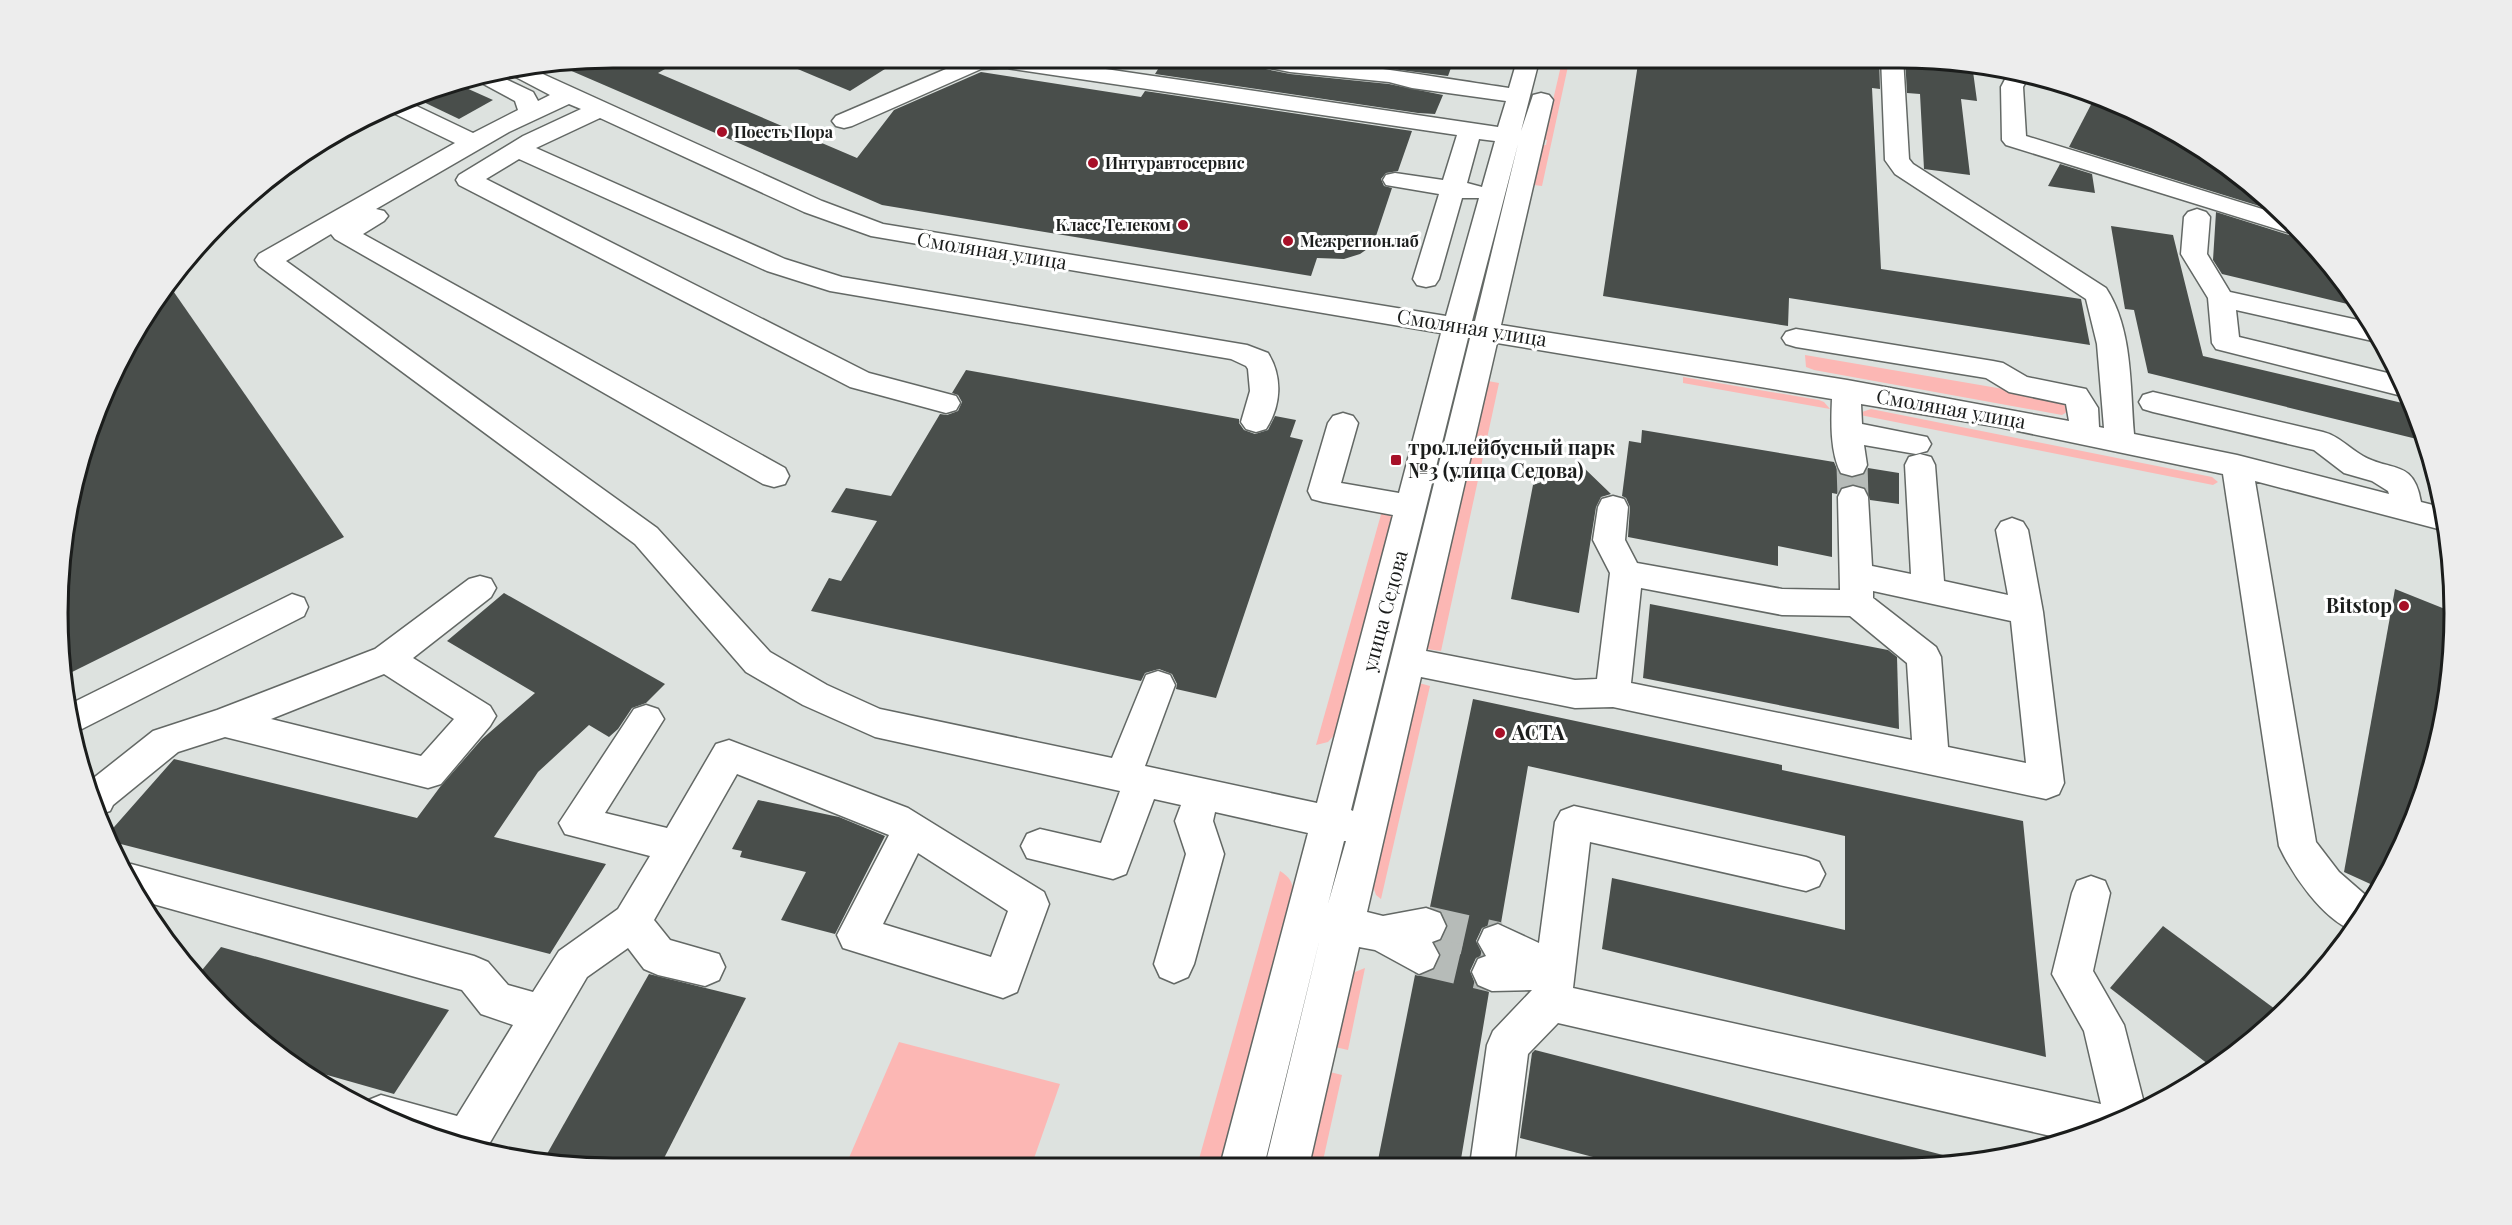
<svg xmlns="http://www.w3.org/2000/svg" width="2512" height="1225" font-family="'Playfair Display',serif">
  <style>
    .green { fill: #fcb7b4 }
    .building { fill: #494e4b }
    .lines { fill: none; stroke-linecap: round; stroke-linejoin: round }
    .minor-tunnel-far1 { stroke: #b6bbb8; stroke-width: 31; stroke-dasharray: 31 16; stroke-linecap: butt }
    .minor-tunnel { stroke: #b6bbb8; stroke-width: 40; stroke-dasharray: 40 20; stroke-linecap: butt }
    .minor-casing { stroke: #636865; stroke-width: 3 }
    .minor { fill: #fff; fill-rule: evenodd }
    .poi-dot { fill: #a71028; stroke: #fff; stroke-width: 2 }
    .labels { text-anchor: middle; stroke-width: 6; stroke-linejoin: round; paint-order: stroke }
    .far-poi-label { font-size: 16px; font-weight: bold; fill: #1b1d1c; stroke: #fff; text-anchor: start }
    .street-label { font-size: 20px; fill: #1b1d1c; stroke: #fff }
    .poi-label { font-size: 20px; font-weight: bold; fill: #1b1d1c; stroke: #fff; text-anchor: start }
    .rim { fill: none; stroke: #1b1d1c; stroke-width: 3 }
  </style>
  <rect width="100%" height="100%" fill="#dde2df"/>
  <g class="green">
    <polygon points="1563,57 1570,57 1542,186 1534,185 1543,145 1546,145 1547,140 1544,139"/>
    <polygon points="1805,355 2056,398 2066,404 2067,412 2062,415 1814,370 1806,367"/>
    <polygon points="1683,377 1819,400 1824,402 1830,409 1683,383"/>
    <polygon points="1488,381 1499,383 1441,651 1427,649"/>
    <polygon points="1871,409 2212,477 2218,482 2213,485 1860,415 1862,412"/>
    <polygon points="1382,511 1394,513 1336,733 1328,742 1316,745"/>
    <polygon points="1419,683 1430,686 1381,899 1376,895 1372,883"/>
    <path d="M1280,871C1291,878 1294,884 1292,896L1220,1166H1197Z"/>
    <polygon points="1365,968 1348,1050 1335,1047 1351,978 1355,972"/>
    <polygon points="899,1042 1060,1084 1031,1167 845,1167"/>
    <polygon points="1330,1072 1342,1075 1322,1165 1308,1166"/>
  </g>
  <g class="building">
    <polygon points="612,57 686,57 658,73 857,158 894,110 981,72 1141,97 1145,91 1412,131 1398,171 1386,173 1381,179 1384,186 1392,188 1373,245 1360,254 1344,259 1317,258 1311,276 882,205 560,66"/>
    <polygon points="769,57 904,57 850,91"/>
    <polygon points="1191,57 1236,57 1241,64 1290,74 1389,84 1443,95 1435,114 1418,113 1155,74 1160,66 1167,63 1190,66"/>
    <polygon points="1295,57 1455,57 1448,76"/>
    <polygon points="1639,57 1879,57 1880,89 1872,88 1881,269 2081,299 2090,345 1789,298 1788,326 1603,296"/>
    <polygon points="1905,58 1972,64 1977,101 1961,99 1970,175 1924,169 1920,94 1907,93"/>
    <polygon points="455,83 493,100 459,119 413,97 434,87"/>
    <polygon points="2096,95 2112,99 2208,151 2285,214 2069,147"/>
    <polygon points="2060,164 2092,174 2095,193 2048,186"/>
    <polygon points="2216,212 2289,235 2305,236 2364,308 2222,274 2213,260"/>
    <polygon points="2111,226 2173,235 2203,356 2415,406 2425,441 2148,373 2134,310 2125,309"/>
    <polygon points="169,285 344,537 62,677 68,504 99,400 150,304"/>
    <polygon points="966,370 1239,419 1239,423 1244,430 1255,434 1268,430 1275,416 1296,420 1290,437 1303,440 1216,698 1176,689 1177,684 1172,674 1159,669 1145,673 1141,681 811,611 829,578 841,581 877,521 831,512 846,488 891,496 940,414 947,415 958,411 962,402 958,395 952,393"/>
    <polygon points="1642,430 1834,462 1839,474 1851,478 1864,475 1868,468 1899,473 1899,504 1870,500 1865,487 1854,484 1841,487 1837,494 1832,493 1832,557 1778,546 1778,566 1628,537 1630,507 1626,498 1622,496 1629,441 1641,443"/>
    <polygon points="1583,467 1611,494 1601,497 1596,507 1579,613 1511,599 1533,485"/>
    <polygon points="2395,589 2455,613 2444,721 2413,825 2377,887 2344,872"/>
    <polygon points="504,593 665,684 646,703 632,708 618,729 609,737 589,725 538,772 494,837 606,864 550,954 109,841 107,835 174,759 417,818 440,787 482,739 535,693 447,641"/>
    <polygon points="1650,604 1888,650 1897,657 1899,729 1643,678"/>
    <polygon points="1473,699 1782,765 1782,770 2023,821 2046,1057 1602,949 1612,878 1845,930 1845,836 1528,766 1501,923 1497,922 1482,928 1476,941 1483,955 1476,958 1470,971 1476,986 1489,992 1460,1165 1377,1165 1415,975 1420,976 1435,969 1441,956 1435,943 1442,940 1448,927 1442,912 1430,907"/>
    <polygon points="758,800 839,817 885,836 835,934 781,920 806,872 740,857 742,851 732,849"/>
    <polygon points="2163,926 2279,1012 2237,1053 2213,1068 2110,988"/>
    <polygon points="221,947 449,1010 394,1094 292,1065 220,1006 198,975"/>
    <polygon points="649,974 746,998 659,1168 612,1168 543,1161"/>
    <polygon points="1535,1050 1943,1155 1942,1163 1620,1164 1520,1138 1532,1053"/>
  </g>
  <g class="lines">
    <polyline class="minor-tunnel-far1" points="1852,465 1853,497"/>
    <g class="minor-tunnel">
      <polyline points="1426,926 1498,942"/>
      <polyline points="1419,955 1492,972"/>
    </g>
    <g class="minor-casing">
      <g id="minor">
        <path d="M974,57H1024L1498,127L1506,101L1412,88L1389,82L1290,72L1241,62L1238,57C1330,57 1419,75 1509,88L1518,57H1540L1521,131L1533,95L1541,93L1549,95L1553,100L1501,325L1847,380L2069,421L2066,404L2009,392L1986,378L1796,347L1786,344L1782,338L1786,332L1796,329L1993,361L2003,363L2027,377L2086,389L2098,408L2099,427L2104,428L2097,344L2086,299L1895,174L1885,160L1881,57H1903L1909,159L1913,164L2106,288C2133,329 2130,388 2134,434L2237,455L2389,494L2388,491L2372,481L2344,473L2314,450L2153,412L2143,409L2139,402L2143,395L2153,392L2323,432C2339,436 2349,448 2363,456C2391,472 2414,459 2421,502L2445,508L2446,531L2255,481L2316,842L2339,872L2370,899L2352,930C2322,918 2292,874 2279,846L2223,474L1999,427L1861,404L1862,424L1927,437L1931,444L1927,451L1916,454L1864,445L1867,465L1863,473L1852,476L1841,473C1830,453 1831,421 1832,399L1497,343L1426,651L1575,680L1597,679L1610,573L1593,540L1598,507L1602,499L1613,496L1624,499L1628,507L1625,540L1637,563L1782,589L1840,590L1838,497L1842,489L1853,486L1864,489L1868,497L1872,566L1911,574L1905,465L1909,457L1920,454L1931,457L1935,465L1944,581L2008,595L1996,530L2001,522L2012,518L2023,522L2028,530L2043,612L2064,783L2059,794L2046,799L1613,707L1575,708L1421,677L1367,912L1383,916L1426,908L1440,913L1446,926L1440,939L1432,942L1439,955L1433,968L1419,974L1375,950L1359,947L1309,1166H1265L1320,938L1264,1166H1220L1308,833L1215,812L1213,821L1224,854L1194,964L1188,977L1174,983L1160,977L1154,964L1186,854L1175,821L1181,805L1154,799L1126,874L1113,879L1027,858L1021,846L1027,834L1040,829L1101,843L1120,791L875,737L803,705L746,672L635,544L259,266L255,260L259,254L455,143L389,111L406,101L473,133L518,110L515,101L476,80L499,76L533,92L538,101L550,95L510,74L534,70L822,201L883,224L1446,316L1479,198H1462L1439,279L1435,285L1426,287L1417,285L1413,279L1439,194L1386,185L1383,180L1386,175L1395,173L1443,180L1457,135L1006,68L981,69L852,126L844,128L836,126L832,121L836,116ZM569,104L581,109L523,136L459,175L456,180L459,185L850,387L946,413L956,410L960,403L956,396L869,373L486,179L519,159L767,271L830,291L1231,359L1246,366L1248,369L1250,391L1241,422L1246,429L1256,432L1266,429C1281,406 1283,377 1268,353L1247,345L842,277L785,259L536,148L600,118L804,212L871,236L1441,333L1399,493L1341,483L1358,423L1353,416L1343,413L1333,416L1328,423L1308,491L1312,499L1323,502L1393,515L1317,803L1145,766L1175,685L1170,675L1158,671L1146,675L1112,758L880,709L827,685L770,652L657,528L286,261L331,234L335,239L763,484L774,487L785,484L789,476L785,468L363,234L384,221L388,216L384,211L376,209L509,132ZM1479,139L1495,141L1482,187L1467,183ZM1518,144L1475,321H1472ZM1468,338H1470L1353,811L1351,810ZM1641,588L1782,615L1850,616L1907,663L1912,740L1631,683ZM1873,591L2011,621L2026,763L1948,747L1941,657L1936,647L1873,598ZM1344,841H1346L1328,904Z"/>
        <polygon points="1136,57 1166,57 1167,58 1164,63 1156,65 1139,62"/>
        <polygon points="2011,68 2030,74 2023,87 2026,136 2288,217 2304,234 2290,233 2006,145 2002,140 2001,87"/>
        <polygon points="2197,209 2206,212 2210,217 2207,254 2230,292 2372,323 2381,341 2377,342 2236,310 2239,337 2400,376 2410,395 2406,397 2216,349 2212,343 2208,298 2181,254 2184,217 2188,212"/>
        <path d="M480,576L491,579L496,588L491,597L413,658L490,706L496,716L490,726L441,784L428,788L225,737L178,752L113,805L110,811L101,814L91,780L153,731L217,710L375,649L469,579ZM384,674L454,719L421,756L271,719Z"/>
        <polygon points="292,594 304,598 308,607 304,616 76,732 68,705"/>
        <path d="M646,705L658,709L664,719L605,813L667,828L716,744L729,740L908,808L1044,892L1049,904L1017,992L1003,998L843,948L837,935L889,835L737,774L654,920L670,940L719,954L725,967L719,980L705,986L658,975L644,969L628,948L587,977L485,1151L400,1126L364,1106L366,1101L381,1095L457,1116L513,1025L481,1014L462,990L146,902L121,868L131,864L474,956L488,962L508,985L533,992L559,951L618,909L650,856L565,834L559,823L634,709ZM918,853L1008,911L991,957L883,924Z"/>
        <polygon points="1574,806 1806,857 1819,862 1825,874 1819,886 1806,891 1590,842 1573,988 2101,1104 2084,1031 2052,974 2072,893 2077,881 2091,876 2105,881 2110,893 2093,971 2124,1025 2145,1107 2112,1126 2064,1139 1558,1023 1528,1054 1514,1165 1470,1165 1487,1045 1493,1031 1532,990 1492,991 1478,985 1472,972 1478,959 1486,956 1478,942 1484,929 1498,924 1539,943 1555,822 1561,811"/>
      </g>
    </g>
    <use href="#minor" class="minor"/>
  </g>
  <g class="poi-dot">
    <circle cx="722" cy="132" r="6"/>
    <circle cx="1093" cy="163" r="6"/>
    <circle cx="1183" cy="225" r="6"/>
    <circle cx="1288" cy="241" r="6"/>
    <rect x="1390" y="454" width="12" height="12" rx="3"/>
    <circle cx="2404" cy="606" r="6"/>
    <circle cx="1500" cy="733" r="6"/>
  </g>
  <g class="labels">
    <g class="far-poi-label">
      <text x="734" y="138">Поесть Пора</text>
      <text x="1105" y="169">Интуравтосервис</text>
      <text x="1171" y="231" text-anchor="end">Класс Телеком</text>
      <text x="1300" y="247">Межрегионлаб</text>
    </g>
    <g class="street-label">
      <text transform="translate(992 251) rotate(9)" y="7">Смоляная улица</text>
      <text transform="translate(1472 328) rotate(9)" y="7">Смоляная улица</text>
      <text transform="translate(1951 409) rotate(10)" y="7">Смоляная улица</text>
      <text transform="translate(1385 611) rotate(-75)" y="7">улица Седова</text>
    </g>
    <g class="poi-label">
      <text x="1408" y="455">троллейбусный парк<tspan x="1408" dy="23">№3 (улица Седова)</tspan></text>
      <text x="2392" y="613" text-anchor="end">Bitstop</text>
      <text x="1512" y="740">АСТА</text>
    </g>
  </g>
  <path d="M0 0H2512V1225H0ZM613 68H1899A545 545 0 0 1 2444 613V613A545 545 0 0 1 1899 1158H613A545 545 0 0 1 68 613V613A545 545 0 0 1 613 68Z" fill="#ededed" fill-rule="evenodd"/>
  <path class="rim" d="M613 68H1899A545 545 0 0 1 2444 613V613A545 545 0 0 1 1899 1158H613A545 545 0 0 1 68 613V613A545 545 0 0 1 613 68Z"/>
</svg>
